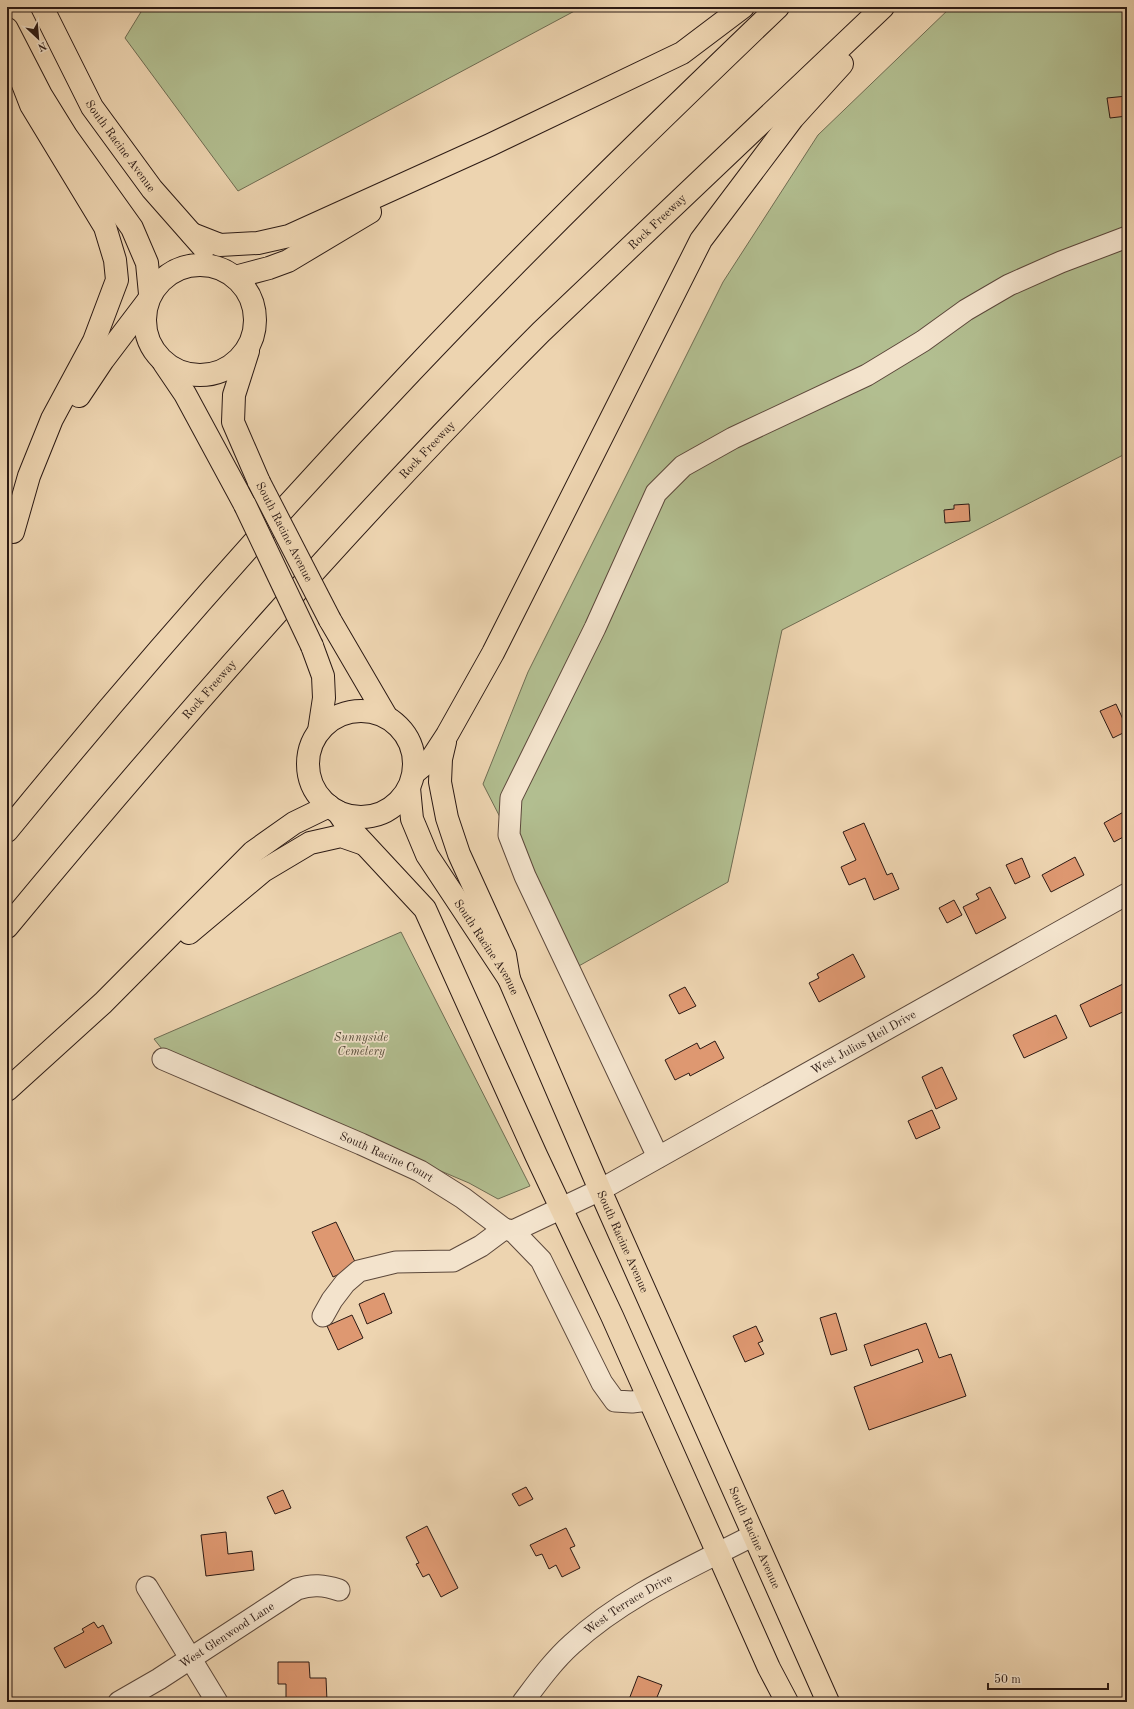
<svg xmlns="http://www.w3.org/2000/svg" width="1134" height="1709" font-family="'Old Standard TT',serif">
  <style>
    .green { fill: #b2be90; stroke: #6f6c52 }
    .building { fill: #de9871; stroke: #2c1a14 }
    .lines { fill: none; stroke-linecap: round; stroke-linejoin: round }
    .minor-casing { stroke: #5c483b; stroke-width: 23 }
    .major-casing { stroke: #2c1a14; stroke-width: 24 }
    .highway-casing { stroke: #2c1a14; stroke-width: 24 }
    .minor { stroke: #f3e3cc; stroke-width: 21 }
    .major { stroke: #edd4b0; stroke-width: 22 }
    .highway { stroke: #edd4b0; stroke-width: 22 }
    .major-bridge-casing { stroke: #2c1a14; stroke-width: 24; stroke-linecap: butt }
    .major-bridge { stroke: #edd4b0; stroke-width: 22 }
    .labels { text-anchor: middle; stroke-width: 3.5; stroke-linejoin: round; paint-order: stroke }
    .street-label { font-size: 12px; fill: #2c1a14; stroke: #f3e3cc }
    .park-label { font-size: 12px; font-style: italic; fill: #544b39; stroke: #f3e3cc }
  </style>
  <rect width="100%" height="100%" fill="#edd4b0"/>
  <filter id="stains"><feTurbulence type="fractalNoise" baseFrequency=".005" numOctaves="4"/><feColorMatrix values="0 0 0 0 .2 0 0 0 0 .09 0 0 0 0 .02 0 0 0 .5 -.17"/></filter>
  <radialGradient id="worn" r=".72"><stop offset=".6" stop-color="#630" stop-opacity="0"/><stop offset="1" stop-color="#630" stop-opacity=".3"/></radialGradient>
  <g class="green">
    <polygon points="144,7 582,7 238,191 125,38"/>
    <polygon points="951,7 1127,7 1127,453 782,630 728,882 577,967 483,784 528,672 723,282 818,135"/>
    <polygon points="401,932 530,1186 498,1199 469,1183 166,1054 154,1039"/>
  </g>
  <g class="building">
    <polygon points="1127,96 1127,116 1110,118 1107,98"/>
    <polygon points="969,504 970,521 945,523 944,510 954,509 954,505"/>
    <polygon points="1116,704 1127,728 1127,731 1113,738 1100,711"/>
    <polygon points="1127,810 1127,835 1114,842 1104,823"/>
    <polygon points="864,823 887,875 892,873 899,889 874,900 865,878 849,885 841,867 856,860 843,832"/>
    <polygon points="1075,857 1084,875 1051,892 1042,875"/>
    <polygon points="1022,858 1030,877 1015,884 1006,865"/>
    <polygon points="990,887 1006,918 976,934 963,907 979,899 976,894"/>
    <polygon points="954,900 962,915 947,923 939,908"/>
    <polygon points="853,954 865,977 819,1002 809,983 819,978 817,974"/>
    <polygon points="1127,982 1127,1010 1090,1027 1080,1005"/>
    <polygon points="685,987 696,1006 679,1014 669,995"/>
    <polygon points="1056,1015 1067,1038 1024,1058 1013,1035"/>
    <polygon points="715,1041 724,1058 690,1076 689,1073 675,1080 665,1060 697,1043 700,1049"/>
    <polygon points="942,1067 957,1099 936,1109 922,1077"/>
    <polygon points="932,1110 940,1128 916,1139 908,1121"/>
    <polygon points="336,1222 357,1266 333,1277 312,1232"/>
    <polygon points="384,1293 392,1313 367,1324 359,1304"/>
    <polygon points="836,1313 847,1350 831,1355 820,1318"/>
    <polygon points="352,1315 363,1338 338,1350 327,1326"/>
    <polygon points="926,1323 939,1358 951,1354 966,1396 869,1430 854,1387 923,1362 918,1349 871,1366 864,1345"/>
    <polygon points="756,1326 763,1341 758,1343 764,1354 745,1362 733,1336"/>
    <polygon points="526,1487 533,1499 519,1506 512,1494"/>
    <polygon points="283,1490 291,1508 275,1514 267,1497"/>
    <polygon points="427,1526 458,1588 441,1597 429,1574 423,1577 416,1564 419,1563 406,1537"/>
    <polygon points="566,1528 575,1546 570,1548 580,1568 562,1577 556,1565 549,1569 542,1554 536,1556 530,1545"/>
    <polygon points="226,1532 228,1554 252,1551 254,1570 206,1576 201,1535"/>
    <polygon points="94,1622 98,1628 103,1625 112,1643 65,1668 54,1648 84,1632 82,1629"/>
    <polygon points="278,1662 309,1662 310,1678 326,1678 327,1701 286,1702 286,1684 278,1684"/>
    <polygon points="638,1676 662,1685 655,1702 628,1702"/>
  </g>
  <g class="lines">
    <g class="minor-casing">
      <g id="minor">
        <path id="s1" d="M163,1059L361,1144L420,1171L463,1198L504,1229L513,1231L600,1190L1127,894"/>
        <polyline points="658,1157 525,876 509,835 511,798 595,628 656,493 683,466 733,438 867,375 923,341 966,310 1009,285 1061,262 1127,237"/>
        <polyline points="513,1231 541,1260 602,1383 615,1401 632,1402 649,1400"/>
        <polyline points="323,1316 332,1300 345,1283 359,1271 396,1262 453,1261 481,1246 504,1229"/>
        <polyline points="147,1587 217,1702"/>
        <path id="s2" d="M119,1702L159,1679L297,1589C312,1584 324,1585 339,1590"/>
        <path id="s3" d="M523,1702C538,1682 553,1661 572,1644C624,1596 692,1567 754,1535"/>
      </g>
    </g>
    <g class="major-casing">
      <g id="major">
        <path id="s4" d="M42,7L92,107L152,189L204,248"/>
        <polyline points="7,29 41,95 67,137 132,228 147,263 150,294"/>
        <circle cx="200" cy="320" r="55"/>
        <polyline points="248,351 234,395 233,422 259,482"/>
        <polyline points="164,363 185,394 245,505"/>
        <polyline points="330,620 386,716"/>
        <polyline points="312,646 323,676 324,698 319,731"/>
        <circle cx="361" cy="764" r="53"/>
        <path id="s5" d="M409,788L412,819L427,855L509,979L600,1190L828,1702"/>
        <polyline points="338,812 346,824 425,909 536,1155 612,1316 769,1668 787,1702"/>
      </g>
    </g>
    <g class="highway-casing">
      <g id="highway">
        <polyline points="7,43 31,105 105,227 115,260 117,280 94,341 52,419 29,476 13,532"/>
        <polyline points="192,234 220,245 258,243 289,236 490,145 682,53 743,7"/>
        <polyline points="235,277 269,268 288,261 370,212"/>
        <polyline points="79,396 103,360 147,302"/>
        <polyline points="445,742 441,759 440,782 447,818 459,854 505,955 509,979"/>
        <polyline points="414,773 432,758 447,735 493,653 701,240 793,118 842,64"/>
        <path d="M7,831C136,673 271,519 412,371C530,246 654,126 778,7"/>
        <path id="s6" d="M7,927C177,722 353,521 541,332L883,7"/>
        <polyline points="189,933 263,871 310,843 341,836 364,844"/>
        <polyline points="7,1090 103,1003 253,852 294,823 329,806"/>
      </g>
    </g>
    <use href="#minor" class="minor"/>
    <use href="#major" class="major"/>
    <use href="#highway" class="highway"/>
    <g class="major-bridge-casing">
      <g id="major-bridge">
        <path id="s7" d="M259,482L330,620"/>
        <polyline points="245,505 312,646"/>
      </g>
    </g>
    <use href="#major-bridge" class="major-bridge"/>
  </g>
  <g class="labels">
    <g class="street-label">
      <text dy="4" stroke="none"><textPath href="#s4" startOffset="160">South Racine Avenue</textPath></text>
      <text dy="4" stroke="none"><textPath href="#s6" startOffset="960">Rock Freeway</textPath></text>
      <text dy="4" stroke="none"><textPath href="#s6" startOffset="636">Rock Freeway</textPath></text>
      <text dy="4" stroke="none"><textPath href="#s7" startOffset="56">South Racine Avenue</textPath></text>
      <text dy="4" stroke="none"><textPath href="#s6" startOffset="312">Rock Freeway</textPath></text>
      <text dy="4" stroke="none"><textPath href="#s5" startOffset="180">South Racine Avenue</textPath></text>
      <text dy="4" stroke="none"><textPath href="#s1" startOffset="790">West Julius Heil Drive</textPath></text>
      <text dy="4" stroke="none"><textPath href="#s1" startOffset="244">South Racine Court</textPath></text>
      <text dy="4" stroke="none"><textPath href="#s5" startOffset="505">South Racine Avenue</textPath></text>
      <text dy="4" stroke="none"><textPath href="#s5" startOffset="829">South Racine Avenue</textPath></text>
      <text dy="4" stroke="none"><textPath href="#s3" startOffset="145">West Terrace Drive</textPath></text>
      <text dy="4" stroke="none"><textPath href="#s2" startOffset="127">West Glenwood Lane</textPath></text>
    </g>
    <g class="park-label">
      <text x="361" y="1041">Sunnyside<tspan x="361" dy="14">Cemetery</tspan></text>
    </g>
  </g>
  <rect width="1134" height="1709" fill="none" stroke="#edd4b0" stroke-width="24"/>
  <rect x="8" y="8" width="1118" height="1693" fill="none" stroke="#2c1a14" stroke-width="2"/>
  <rect x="12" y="12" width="1110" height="1685" fill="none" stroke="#2c1a14"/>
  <g transform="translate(38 38) rotate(154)" stroke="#f3e3cc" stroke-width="3" paint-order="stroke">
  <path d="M0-3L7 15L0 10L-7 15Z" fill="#2c1a14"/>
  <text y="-6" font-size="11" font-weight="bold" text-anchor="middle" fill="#2c1a14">N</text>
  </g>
  <path d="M988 1683v6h120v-6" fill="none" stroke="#2c1a14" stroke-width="2"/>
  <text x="994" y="1683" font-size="12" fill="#2c1a14" stroke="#f3e3cc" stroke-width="3" paint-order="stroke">50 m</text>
  <rect width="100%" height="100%" filter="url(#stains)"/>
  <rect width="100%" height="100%" fill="url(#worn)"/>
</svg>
